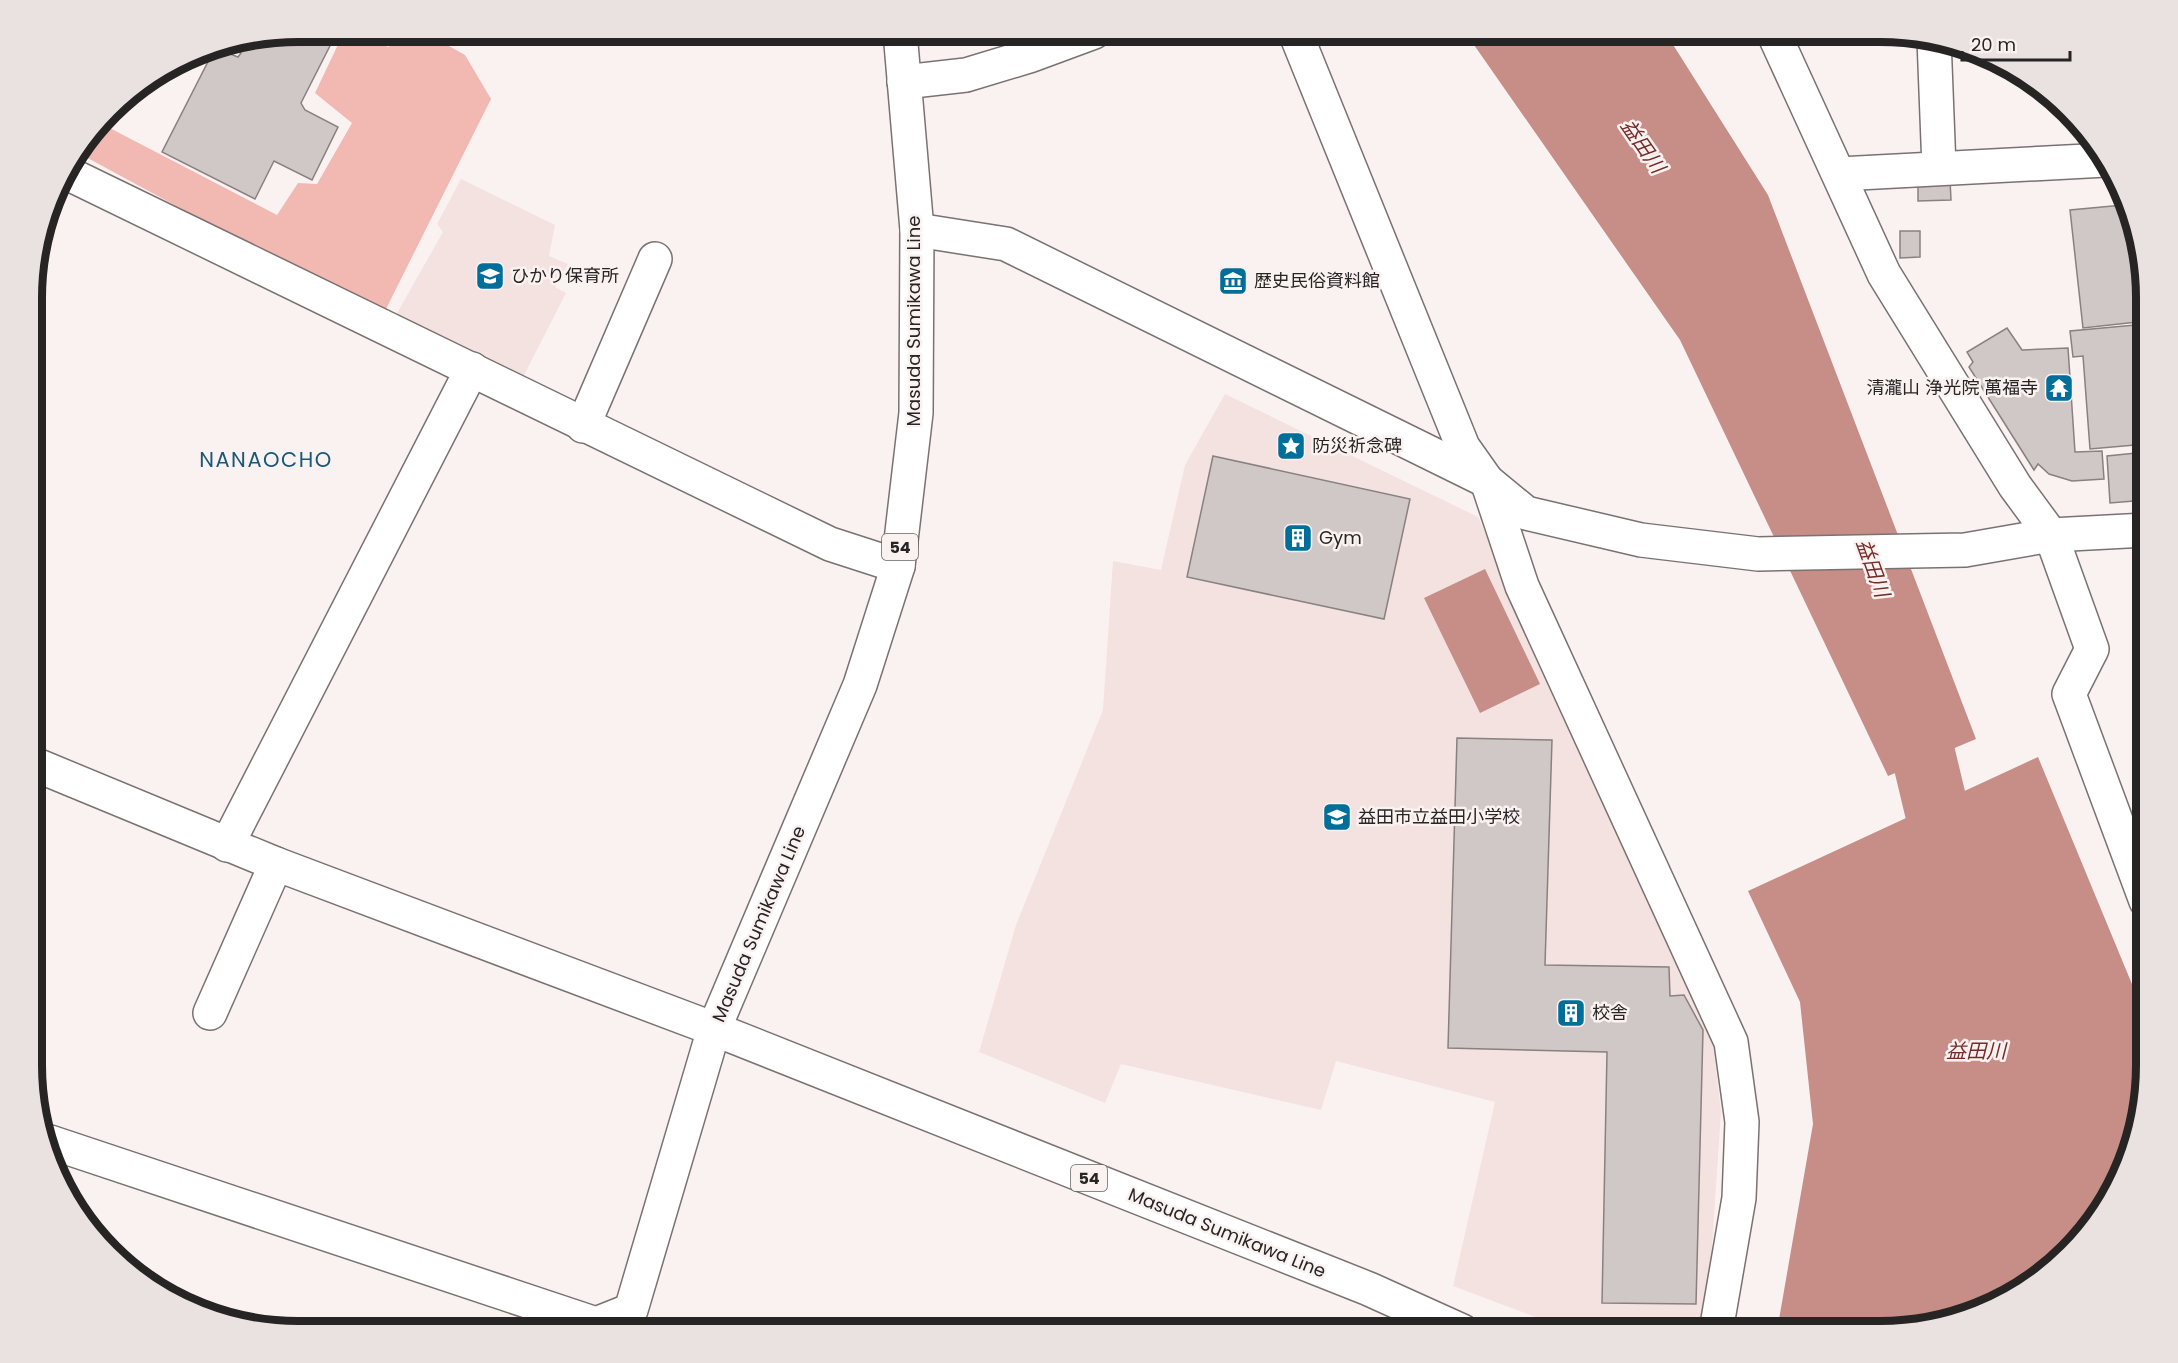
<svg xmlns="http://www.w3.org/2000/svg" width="2178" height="1363" font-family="Poppins,'Noto Sans JP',sans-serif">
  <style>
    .built { fill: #f3e2e0 }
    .green { fill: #f2b8b2 }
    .water { fill: #c78d87 }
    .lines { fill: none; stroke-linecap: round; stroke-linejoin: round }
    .river { stroke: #c78d87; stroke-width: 64 }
    .building { fill: #d0c8c7; stroke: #888180; stroke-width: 1.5 }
    .minor-casing { stroke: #797271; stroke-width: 36 }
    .major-casing { stroke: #797271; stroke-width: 36 }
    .minor { stroke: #fff; stroke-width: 33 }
    .major { stroke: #fff; stroke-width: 33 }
    .labels { text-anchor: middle; stroke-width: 5; stroke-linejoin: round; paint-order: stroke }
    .shield { fill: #faf2f1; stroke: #666262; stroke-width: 1.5 }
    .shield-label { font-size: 16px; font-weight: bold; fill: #272424 }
    .poi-label { font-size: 18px; fill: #272424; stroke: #faf2f1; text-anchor: start }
    .street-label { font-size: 18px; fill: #272424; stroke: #faf2f1 }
    .water-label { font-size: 20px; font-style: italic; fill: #742c29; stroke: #faf2f1 }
    .quarter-label { font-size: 21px; letter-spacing: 1.5px; fill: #195877; stroke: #faf2f1 }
    .rim { fill: none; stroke: #272424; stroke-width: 8 }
  </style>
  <rect width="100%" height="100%" fill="#faf2f1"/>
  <g class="built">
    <polygon points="461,179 555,225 549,256 568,264 555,287 566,293 519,385 392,322 443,232 437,224"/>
    <polygon points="1225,394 1478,517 1684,974 1710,1021 1721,1111 1708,1306 1696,1331 1573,1331 1453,1286 1495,1102 1336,1061 1321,1110 1121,1064 1105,1103 979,1052 1016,925 1103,710 1113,561 1161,570 1185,465"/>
  </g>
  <polygon class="green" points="344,32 389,47 397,32 424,32 465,55 491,99 382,317 82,155 102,124 277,215 298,183 317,184 352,123 315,93"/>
  <g class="water">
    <polygon points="1465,32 1665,32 1768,195 1976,739 1888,776 1680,340"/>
    <polygon points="1485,569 1540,684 1480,713 1424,598"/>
    <polygon points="2038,757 2146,1018 2146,1082 2132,1150 2102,1213 2013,1296 1897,1331 1777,1331 1813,1124 1800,1002 1748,891"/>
  </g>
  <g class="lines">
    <polyline class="river" points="1904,674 1938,816 1951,892"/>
  </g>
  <g class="building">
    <polygon points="298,32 337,32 301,103 305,110 338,127 312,180 274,161 255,199 162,152 215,48 238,57 241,53 226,46"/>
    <polygon points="1950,180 1951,200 1918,201 1918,182"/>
    <polygon points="2123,205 2146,281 2146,321 2083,328 2070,210"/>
    <polygon points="1900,231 1920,231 1920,257 1900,258"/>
    <polygon points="2146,324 2146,444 2090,449 2083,356 2073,357 2070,331"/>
    <polygon points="2007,328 2022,350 2068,348 2075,452 2102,451 2104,479 2072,481 2049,474 2038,464 2034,470 1969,367 1973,362 1967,352"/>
    <polygon points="2146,452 2146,500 2110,503 2107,456"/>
    <polygon points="1213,456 1410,499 1384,619 1187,577"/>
    <polygon points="1457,738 1552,740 1545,965 1669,967 1670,996 1684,995 1703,1030 1696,1304 1602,1303 1607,1052 1448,1048"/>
  </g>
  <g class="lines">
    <g class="minor-casing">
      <g id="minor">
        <polyline points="1295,32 1463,447 1487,481 1522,586 1731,1042 1742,1122 1739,1198 1716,1331"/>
        <polyline points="1773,32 1884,274 2015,486 2051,535 2092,649 2069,694 2146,901"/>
        <polyline points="1934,39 1939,168"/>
        <polyline points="904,82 966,75 1029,56 1094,32"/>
        <polyline points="65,172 830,544 898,566"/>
        <polyline points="1839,174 2106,160"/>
        <polyline points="917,230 1006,244 1487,481 1526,513 1641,540 1758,554 1965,550 2051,535 2146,530"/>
        <polyline points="583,426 655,259"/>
        <polyline points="34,764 276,864 714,1029 631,1310 596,1324 50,1142"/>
        <polyline points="227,845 472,369"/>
        <polyline points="210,1013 276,864"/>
      </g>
    </g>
    <g class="major-casing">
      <polyline id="major" points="900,32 917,230 916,413 898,566 860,685 714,1029 1369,1289 1462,1331"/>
    </g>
    <use href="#minor" class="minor"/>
    <use href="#major" class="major"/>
  </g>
  <defs>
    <g id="school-square" transform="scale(1.5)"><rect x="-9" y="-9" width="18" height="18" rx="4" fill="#006e9a" stroke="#faf2f1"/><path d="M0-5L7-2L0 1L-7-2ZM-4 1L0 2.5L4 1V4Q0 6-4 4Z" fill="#fff"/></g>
    <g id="museum-square" transform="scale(1.5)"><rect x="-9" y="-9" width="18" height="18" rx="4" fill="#006e9a" stroke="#faf2f1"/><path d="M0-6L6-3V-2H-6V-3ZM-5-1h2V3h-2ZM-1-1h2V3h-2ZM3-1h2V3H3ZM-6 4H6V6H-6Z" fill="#fff"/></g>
    <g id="temple-square" transform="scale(1.5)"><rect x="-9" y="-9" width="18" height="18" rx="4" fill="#006e9a" stroke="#faf2f1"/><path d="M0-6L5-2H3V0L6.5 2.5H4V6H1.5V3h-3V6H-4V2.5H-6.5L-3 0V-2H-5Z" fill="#fff"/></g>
    <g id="sight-square" transform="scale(1.5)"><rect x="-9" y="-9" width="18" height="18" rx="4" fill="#006e9a" stroke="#faf2f1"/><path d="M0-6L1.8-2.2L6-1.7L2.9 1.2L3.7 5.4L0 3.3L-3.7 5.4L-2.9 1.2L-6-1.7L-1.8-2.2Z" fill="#fff"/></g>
    <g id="building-square" transform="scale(1.5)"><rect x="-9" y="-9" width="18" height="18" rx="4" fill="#006e9a" stroke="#faf2f1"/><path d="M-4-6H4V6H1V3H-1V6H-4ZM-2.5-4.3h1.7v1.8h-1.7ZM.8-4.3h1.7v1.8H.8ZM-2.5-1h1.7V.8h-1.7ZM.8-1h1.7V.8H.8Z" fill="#fff"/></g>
  </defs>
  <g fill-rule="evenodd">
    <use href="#school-square" x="490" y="276"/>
    <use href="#museum-square" x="1233" y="281"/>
    <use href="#temple-square" x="2059" y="388"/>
    <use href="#sight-square" x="1291" y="446"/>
    <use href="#building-square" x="1298" y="538"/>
    <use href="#school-square" x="1337" y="817"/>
    <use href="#building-square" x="1571" y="1013"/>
  </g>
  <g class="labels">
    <g class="shield">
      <rect x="882" y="534" width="36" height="26" rx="4.5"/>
      <rect x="1071" y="1165" width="36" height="26" rx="4.5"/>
    </g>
    <g class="shield-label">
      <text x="900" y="553">54</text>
      <text x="1089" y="1184">54</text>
    </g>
    <g class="poi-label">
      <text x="511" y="282">ひかり保育所</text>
      <text x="1254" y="287">歴史民俗資料館</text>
      <text x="2038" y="394" text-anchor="end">清瀧山 浄光院 萬福寺</text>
      <text x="1312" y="452">防災祈念碑</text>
      <text x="1319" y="544">Gym</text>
      <text x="1358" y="823">益田市立益田小学校</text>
      <text x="1592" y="1019">校舎</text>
    </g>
    <g class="street-label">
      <text transform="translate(914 321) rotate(-90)" y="6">Masuda Sumikawa Line</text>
      <text transform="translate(759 924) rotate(-67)" y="6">Masuda Sumikawa Line</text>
      <text transform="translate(1227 1233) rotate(22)" y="6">Masuda Sumikawa Line</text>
    </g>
    <g class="water-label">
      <text transform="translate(1643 146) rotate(55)" y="7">益田川</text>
      <text transform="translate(1873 568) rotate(70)" y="7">益田川</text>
      <text x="1976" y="1058">益田川</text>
    </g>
    <g class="quarter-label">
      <text x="266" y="467">NANAOCHO</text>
    </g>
  </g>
  <path d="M0 0H2178V1363H0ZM298 42H1880A256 256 0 0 1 2136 298V1065A256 256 0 0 1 1880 1321H298A256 256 0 0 1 42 1065V298A256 256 0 0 1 298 42Z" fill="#e9e2e1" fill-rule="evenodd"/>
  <path class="rim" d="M298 42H1880A256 256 0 0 1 2136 298V1065A256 256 0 0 1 1880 1321H298A256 256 0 0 1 42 1065V298A256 256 0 0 1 298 42Z"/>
  <path d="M1962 51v9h108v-9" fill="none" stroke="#272424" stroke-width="3"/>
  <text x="1971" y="51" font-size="18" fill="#272424" stroke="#faf2f1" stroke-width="4.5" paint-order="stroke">20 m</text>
</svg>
